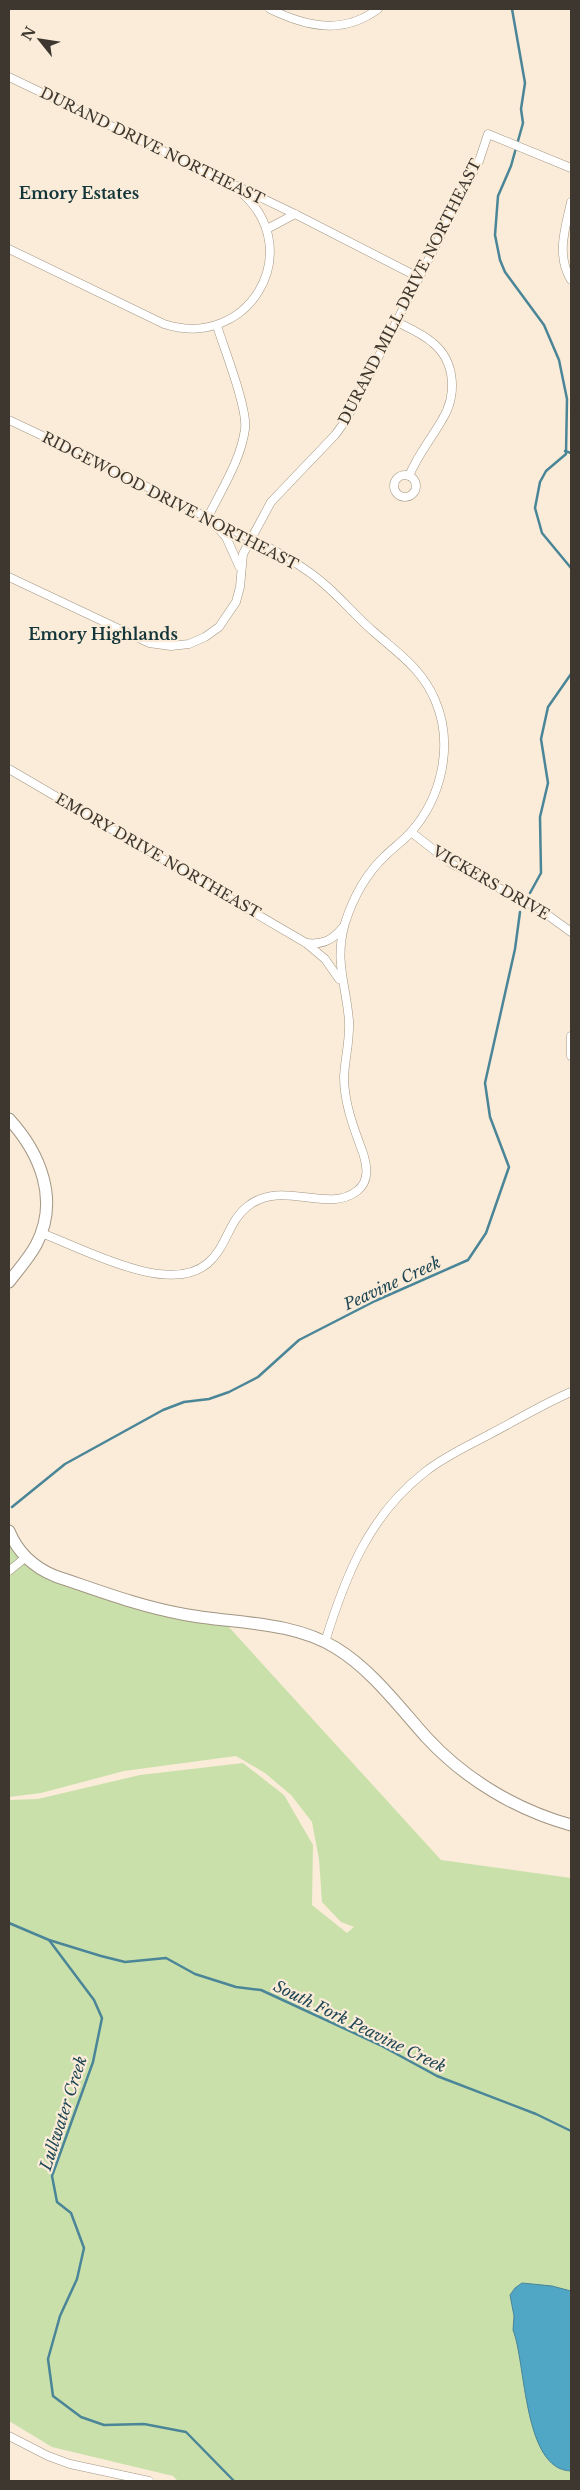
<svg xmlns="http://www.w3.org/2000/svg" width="580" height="2490" font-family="'Libre Baskerville',serif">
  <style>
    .green { fill: #cae0ab }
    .water { fill: #50a6c5; stroke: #4a8598 }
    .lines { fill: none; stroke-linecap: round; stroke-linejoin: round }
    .stream { stroke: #4a8598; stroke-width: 2.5 }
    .street-casing { stroke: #a29683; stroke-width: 9 }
    .secondary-casing { stroke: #a29683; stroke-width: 13 }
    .street { stroke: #fff; stroke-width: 8 }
    .secondary { stroke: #fff; stroke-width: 11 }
    .labels { text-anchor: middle; stroke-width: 4.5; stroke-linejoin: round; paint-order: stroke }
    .street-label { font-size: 15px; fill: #3d372f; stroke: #faecd8 }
    .neighbourhood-label { font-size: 16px; font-weight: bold; fill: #14363b; stroke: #faecd8 }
    .water-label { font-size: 16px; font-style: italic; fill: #1f4654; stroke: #faecd8 }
  </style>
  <rect width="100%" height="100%" fill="#faecd8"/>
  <polygon class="green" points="9,1527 17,1544 55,1572 134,1605 227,1625 441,1860 571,1878 571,2481 178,2481 173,2476 52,2447 9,2421 9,1800 38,1799 140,1775 243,1763 284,1795 313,1845 312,1905 347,1933 354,1927 341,1922 322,1902 319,1859 312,1822 291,1795 265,1773 236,1756 124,1771 41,1793 9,1797"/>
  <path class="water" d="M522,2283L552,2286L571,2291V2471C523,2470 526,2362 513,2330L514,2316L510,2295L515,2288Z"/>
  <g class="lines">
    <g class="stream">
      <polyline points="512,9 525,83 521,109 523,123 511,166 498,196 495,235 500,260 505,272 544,325 559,360 567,399 566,454 546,471 540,482 535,508 542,533 571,568"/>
      <polyline points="565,451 571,453"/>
      <polyline points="530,893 541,873 540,817 548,783 541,739 548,707 571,674"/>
      <polyline points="12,1507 65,1464 163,1410 184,1402 209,1399 229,1392 258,1377 299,1340 375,1301 468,1260 486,1233 509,1167 490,1117 485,1083 515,949 520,912"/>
      <polyline points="9,1923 49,1940 101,1956 125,1962 166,1958 195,1974 236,1987 261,1990 380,2045 437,2076 536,2114 571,2131"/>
      <polyline points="49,1940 94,2000 102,2018 93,2062 52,2176 57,2202 71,2213 84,2248 77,2279 60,2316 48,2359 53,2396 81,2417 104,2425 144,2424 186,2432 234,2481"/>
    </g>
    <g class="street-casing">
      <g id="street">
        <path d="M270,9C307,27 343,35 378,9"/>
        <polyline points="9,77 295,214 418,277"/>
        <path d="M571,202C565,229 556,255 571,280"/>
        <polyline points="267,229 295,214"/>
        <path d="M9,249L164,324C247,351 307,253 243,194"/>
        <path d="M397,322C409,328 423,334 433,343C456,362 457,396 442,420C431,439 417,456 409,476"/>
        <path d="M217,326C224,348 248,409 245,429C241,460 221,490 208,517L226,537L239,566"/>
        <path d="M9,420C75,451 141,483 206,517C240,534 275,548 306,570C332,587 351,612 374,632C398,653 422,669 435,700C454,744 442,797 411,832C403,841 393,848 385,856C366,874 353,898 345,923C334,962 346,983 349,1021C350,1040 345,1058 344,1077C344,1103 354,1129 363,1153C367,1166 370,1181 357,1191C327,1214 282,1179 248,1206C228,1221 227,1247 208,1263C169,1297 83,1248 41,1233"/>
        <circle cx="405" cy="486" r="11"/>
        <polyline points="9,577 149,643 171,646 189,644 205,637 219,627 236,602 240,587 243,554 271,502 335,435 346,420 479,161 488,134 571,168"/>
        <polyline points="9,769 306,943 325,959 339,979"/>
        <polyline points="411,832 452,864 538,908 571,932"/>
        <path d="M306,943C323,945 333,940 343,927"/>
        <polyline points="571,1036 571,1056"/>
        <polyline points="9,1571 26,1557"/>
        <path d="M325,1642C345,1577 369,1515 425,1472C445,1456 468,1446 490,1434C517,1420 543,1404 571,1392"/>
        <polyline points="9,2436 48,2456 70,2464 149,2481"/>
      </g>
    </g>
    <g class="secondary-casing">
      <g id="secondary">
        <path d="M9,1119C40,1153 60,1200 36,1245C29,1258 18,1270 9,1282"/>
        <path d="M9,1531C18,1553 33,1567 55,1576C97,1590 138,1606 182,1614C233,1624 290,1620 336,1648C372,1670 399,1707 427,1738C466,1780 517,1810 571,1825"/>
      </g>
    </g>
    <use href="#street" class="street"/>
    <use href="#secondary" class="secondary"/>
  </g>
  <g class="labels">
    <g class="street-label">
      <text transform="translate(152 146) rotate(26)" y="5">DURAND DRIVE NORTHEAST</text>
      <text transform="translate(410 292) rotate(-63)" y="5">DURAND MILL DRIVE NORTHEAST</text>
      <text transform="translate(170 501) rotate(27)" y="5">RIDGEWOOD DRIVE NORTHEAST</text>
      <text transform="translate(158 856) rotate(30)" y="5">EMORY DRIVE NORTHEAST</text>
      <text transform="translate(491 883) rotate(30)" y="5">VICKERS DRIVE</text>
    </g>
    <g class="neighbourhood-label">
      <text x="79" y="199">Emory Estates</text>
      <text x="103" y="640">Emory Highlands</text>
    </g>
    <g class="water-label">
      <text transform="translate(392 1283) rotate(-25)" y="6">Peavine Creek</text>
      <text transform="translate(360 2026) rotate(26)" y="6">South Fork Peavine Creek</text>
      <text transform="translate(63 2113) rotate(-72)" y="6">Lullwater Creek</text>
    </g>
  </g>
  <rect width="580" height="2490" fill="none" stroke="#3d372f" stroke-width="20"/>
  <g transform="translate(40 40) rotate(300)" stroke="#faecd8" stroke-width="4" paint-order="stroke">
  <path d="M0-4L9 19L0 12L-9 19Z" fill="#3d372f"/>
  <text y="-8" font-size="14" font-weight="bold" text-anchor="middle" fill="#3d372f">N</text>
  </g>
</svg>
